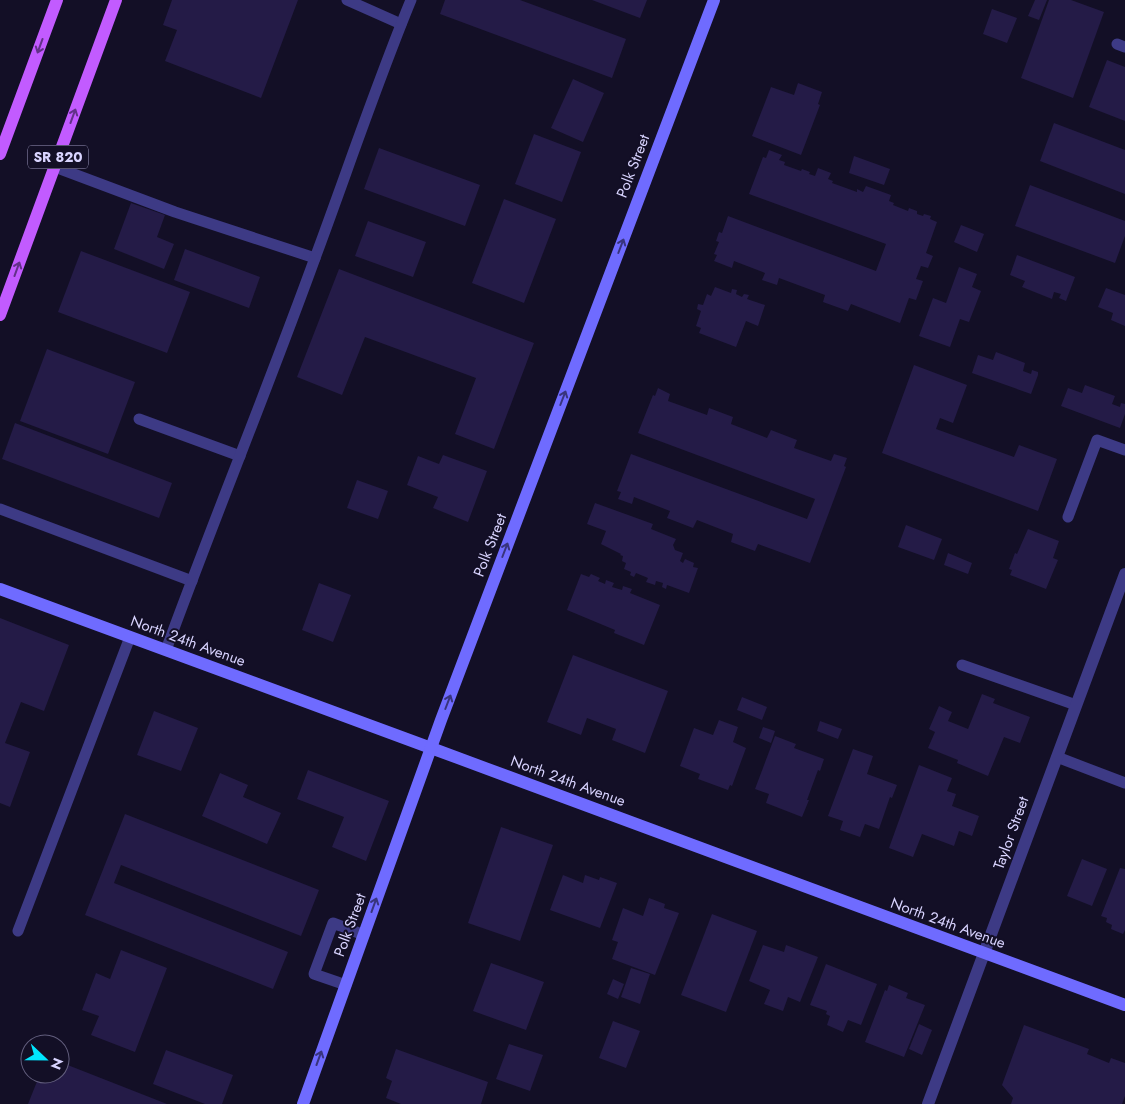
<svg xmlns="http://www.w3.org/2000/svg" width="1125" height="1104" font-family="Jost,sans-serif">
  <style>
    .building { fill: #241b47 }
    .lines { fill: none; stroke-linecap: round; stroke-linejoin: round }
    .lane { stroke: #3d3a85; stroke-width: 11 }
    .street { stroke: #3d3a85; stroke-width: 12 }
    .secondary { stroke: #6f6bff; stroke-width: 12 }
    .primary { stroke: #c25bff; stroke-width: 12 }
    .oneway { stroke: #623188 }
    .oneway2 { stroke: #38347d }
    .labels { text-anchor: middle; stroke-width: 4; stroke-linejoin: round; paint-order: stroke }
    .shield { fill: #130f26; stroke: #9e99be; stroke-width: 1 }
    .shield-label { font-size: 14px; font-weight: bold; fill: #d9d4ff }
    .street-label { font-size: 15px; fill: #d9d4ff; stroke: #130f26 }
  </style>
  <rect width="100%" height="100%" fill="#130f26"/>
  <g class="building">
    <polygon points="172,0 298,0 261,98 165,61 177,30 163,25"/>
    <polygon points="445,0 520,0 626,39 612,78 440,14"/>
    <polygon points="592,0 647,0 640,18"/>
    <polygon points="1035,0 1047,0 1039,20 1028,16"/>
    <polygon points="1049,0 1071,0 1104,12 1073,98 1021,78"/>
    <polygon points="992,9 1017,18 1007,43 983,34"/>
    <polygon points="1107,60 1125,67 1125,121 1089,107"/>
    <polygon points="573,79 604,93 583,142 551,128"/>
    <polygon points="798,83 822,92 818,104 820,105 801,155 752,136 771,87 794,95"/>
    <polygon points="1054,123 1125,150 1125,194 1040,161"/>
    <polygon points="534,134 581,152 562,202 515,184"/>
    <polygon points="379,148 480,185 465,226 364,189"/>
    <polygon points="769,150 782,155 779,160 785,162 784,165 801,171 802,169 810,172 809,174 815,176 818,168 831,173 828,179 833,181 832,183 857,192 857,189 863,192 866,186 891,195 889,201 894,203 893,205 908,211 909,208 917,211 917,214 923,216 924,214 931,216 930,219 937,222 926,253 933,256 928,268 921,266 916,279 923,281 916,300 909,298 900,323 851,304 848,311 823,302 825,295 779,278 777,285 762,280 765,273 734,261 732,268 714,261 717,255 714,254 719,242 716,241 719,232 722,233 728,216 876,271 886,244 749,194 763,157 766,158"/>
    <polygon points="854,156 890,169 884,185 849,173"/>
    <polygon points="1030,185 1125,221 1125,236 1115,263 1015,226"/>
    <polygon points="504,199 556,219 524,303 472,283"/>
    <polygon points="131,203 165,215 157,237 174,244 164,269 114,249"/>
    <polygon points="368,221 426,242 413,277 355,256"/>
    <polygon points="961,225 984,234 977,252 954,242"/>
    <polygon points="185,249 260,277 249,308 174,280"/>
    <polygon points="81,251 190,292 167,353 58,312"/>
    <polygon points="1017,255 1075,277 1066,301 1059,298 1061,294 1054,292 1052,299 1022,287 1025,281 1010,275"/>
    <polygon points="959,267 977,274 972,287 981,291 969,322 960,319 950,347 919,336 933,298 946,303"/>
    <polygon points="339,269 534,343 494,449 455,434 476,378 365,337 342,395 297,377"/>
    <polygon points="715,287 731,293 732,289 737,290 736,294 742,297 744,294 749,295 747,299 765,305 758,326 746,321 736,347 699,333 701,328 696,326 701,311 697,309 698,304 703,305 707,294 711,296"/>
    <polygon points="1106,288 1125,295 1125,326 1111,320 1113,313 1098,307"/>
    <polygon points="47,349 135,382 108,454 20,421"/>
    <polygon points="996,352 1025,363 1023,371 1031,374 1032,370 1038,372 1038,375 1031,394 972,373 978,355 993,360"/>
    <polygon points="914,365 967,385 953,423 940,418 936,429 1014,457 1019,445 1057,459 1038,511 882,453"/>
    <polygon points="1085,385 1115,396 1112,404 1120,407 1121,403 1125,404 1125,414 1120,428 1061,406 1068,388 1082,393"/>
    <polygon points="658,388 670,394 668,401 707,415 709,408 733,417 731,424 767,438 771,430 797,440 794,448 831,461 834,454 847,458 844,466 846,467 810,563 758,544 755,551 731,542 733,534 697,520 693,528 667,518 670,511 634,497 632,504 618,499 621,492 617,491 631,454 807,519 815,499 638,433 653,395 655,396"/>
    <polygon points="15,423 172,483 159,518 2,459"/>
    <polygon points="443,455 487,471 468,522 433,508 438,497 407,485 418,456 439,464"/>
    <polygon points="357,480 388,491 378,519 347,508"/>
    <polygon points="595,503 653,524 651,529 676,539 673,545 675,550 683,553 680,561 683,563 685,559 694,563 693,567 698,568 689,593 667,585 666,589 662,587 663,583 656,581 655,585 646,582 648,578 636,573 634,577 630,575 631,572 624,569 626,563 622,561 623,556 620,555 621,554 601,544 606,531 587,524"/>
    <polygon points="906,525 942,539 934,560 898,547"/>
    <polygon points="1028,529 1059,541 1053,558 1058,560 1046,589 1010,575 1012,570 1009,569 1015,553 1017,554"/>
    <polygon points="948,553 972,563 968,574 944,565"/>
    <polygon points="581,574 589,577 591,574 600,578 598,581 605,584 606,580 614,583 612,587 622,590 623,586 632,589 630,593 660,605 644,645 614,633 615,630 567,610"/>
    <polygon points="319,583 351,595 333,642 302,630"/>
    <polygon points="0,618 69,645 44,711 21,702 5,743 30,752 10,807 0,803"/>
    <polygon points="573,655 668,691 645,753 612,740 616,729 587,718 581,735 547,722"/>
    <polygon points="982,694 995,699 993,703 1030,717 1020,743 1004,737 988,776 957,763 958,760 928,748 935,732 929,729 939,706 952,712 948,721 968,729"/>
    <polygon points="742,697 767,707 762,720 737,710"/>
    <polygon points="154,711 198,728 181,771 137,755"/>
    <polygon points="719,720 738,727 733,742 746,748 732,786 730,785 728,790 698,779 700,774 680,766 694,728 713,735"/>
    <polygon points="820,721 842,729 838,739 817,731"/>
    <polygon points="763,727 775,731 771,743 759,738"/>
    <polygon points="775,736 796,744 794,748 824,759 820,771 818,770 807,800 809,800 802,817 766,803 769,794 755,789"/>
    <polygon points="853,749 873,756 867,774 897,785 892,798 890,797 879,829 865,824 860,837 840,830 843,821 828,816"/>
    <polygon points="919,765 952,778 947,791 956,794 952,806 979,816 972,836 959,831 954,846 922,834 913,857 889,848"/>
    <polygon points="308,770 389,801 366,861 332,847 344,817 297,799"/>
    <polygon points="220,773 248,785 243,797 281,813 267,844 202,816"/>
    <polygon points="125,814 319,890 301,936 121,865 114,883 288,952 273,989 85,915"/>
    <polygon points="501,827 553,845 520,941 468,923"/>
    <polygon points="1082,859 1107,869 1092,906 1067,896"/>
    <polygon points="1120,868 1125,869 1125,930 1123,934 1111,929 1112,925 1106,922 1107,918 1101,916"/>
    <polygon points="563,875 583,883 585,875 599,880 600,877 617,883 600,928 550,910"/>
    <polygon points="649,898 665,904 664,908 679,913 655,975 612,959 618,942 612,940 623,908 643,916"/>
    <polygon points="712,914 757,931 726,1012 681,995"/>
    <polygon points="763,945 784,952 786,945 818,957 800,1002 788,997 783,1011 764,1004 770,990 749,981"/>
    <polygon points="121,950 167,968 135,1052 91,1035 99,1016 82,1010 96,973 110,979"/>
    <polygon points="491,963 544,982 526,1030 473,1011"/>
    <polygon points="826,964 877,984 861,1025 848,1020 843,1032 827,1025 830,1016 826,1014 827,1011 810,1005"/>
    <polygon points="631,968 650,974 640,1004 621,997"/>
    <polygon points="613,979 624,984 618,999 607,994"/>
    <polygon points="889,985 908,993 906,998 925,1005 904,1057 865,1042 885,990 887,991"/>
    <polygon points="613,1021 640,1031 626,1068 599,1058"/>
    <polygon points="919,1024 932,1030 922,1055 909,1049"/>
    <polygon points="1024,1025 1089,1049 1087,1054 1109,1063 1111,1058 1125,1063 1125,1096 1122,1104 1011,1104 1013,1098 1002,1085"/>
    <polygon points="509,1044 543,1055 530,1091 496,1079"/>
    <polygon points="396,1049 488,1082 481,1104 401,1104 386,1098 392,1081 386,1078"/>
    <polygon points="166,1050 233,1075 222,1104 205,1104 153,1084"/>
    <polygon points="60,1062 167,1104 28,1104 40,1074 60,1074"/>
  </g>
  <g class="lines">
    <g class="lane">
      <polyline points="347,0 401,24"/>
      <polyline points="1117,44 1125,47"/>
      <polyline points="55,167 175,212 315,258"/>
      <polyline points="139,419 240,456"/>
      <polyline points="0,509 192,581"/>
      <polyline points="1068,517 1097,440 1125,450"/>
      <path d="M166,650C214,519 267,390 315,258C347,172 376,85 411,0"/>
      <polyline points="962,665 1076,705"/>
      <polyline points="1057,757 1125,783"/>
      <polyline points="18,931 130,637"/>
      <polyline points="346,985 314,974 333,923 364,935"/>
    </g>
    <polyline class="street" points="928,1104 1125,574"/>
    <g class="secondary">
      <polyline points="0,589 431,748 1125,1005"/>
      <polyline points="303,1104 441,720 714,0"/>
    </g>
    <g class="primary">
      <polyline points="0,154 57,0"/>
      <polyline points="0,315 116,0"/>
    </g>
  </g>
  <defs><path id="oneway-shaft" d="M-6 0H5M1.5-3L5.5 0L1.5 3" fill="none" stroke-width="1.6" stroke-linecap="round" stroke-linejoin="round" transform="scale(1.25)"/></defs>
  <g class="oneway">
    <use href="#oneway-shaft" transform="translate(40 46) rotate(110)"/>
    <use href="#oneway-shaft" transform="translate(73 116) rotate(-70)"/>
    <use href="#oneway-shaft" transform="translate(17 269) rotate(-70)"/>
  </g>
  <g class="oneway2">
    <use href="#oneway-shaft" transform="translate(621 246) rotate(-69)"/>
    <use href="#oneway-shaft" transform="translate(563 398) rotate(-69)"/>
    <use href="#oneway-shaft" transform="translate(505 550) rotate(-69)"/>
    <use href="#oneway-shaft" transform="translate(448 702) rotate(-69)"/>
    <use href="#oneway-shaft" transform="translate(374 905) rotate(-70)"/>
    <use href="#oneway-shaft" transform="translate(319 1058) rotate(-70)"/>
  </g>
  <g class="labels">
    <rect class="shield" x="28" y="145.5" width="60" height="23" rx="4"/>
    <g class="shield-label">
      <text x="58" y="162">SR 820</text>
    </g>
    <g class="street-label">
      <text transform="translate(633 166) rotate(-69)" y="5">Polk Street</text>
      <text transform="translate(490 545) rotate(-69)" y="5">Polk Street</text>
      <text transform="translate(188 641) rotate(20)" y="5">North 24th Avenue</text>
      <text transform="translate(568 781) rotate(20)" y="5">North 24th Avenue</text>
      <text transform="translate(1011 833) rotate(-70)" y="5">Taylor Street</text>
      <text transform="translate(948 923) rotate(20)" y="5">North 24th Avenue</text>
      <text transform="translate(350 925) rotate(-70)" y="5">Polk Street</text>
    </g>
  </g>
  <g transform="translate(45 1059) rotate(112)"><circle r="24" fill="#130f26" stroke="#625e7d"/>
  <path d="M0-4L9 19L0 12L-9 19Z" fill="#00e5ff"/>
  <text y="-8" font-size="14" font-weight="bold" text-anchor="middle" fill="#d9d4ff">N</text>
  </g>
</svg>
